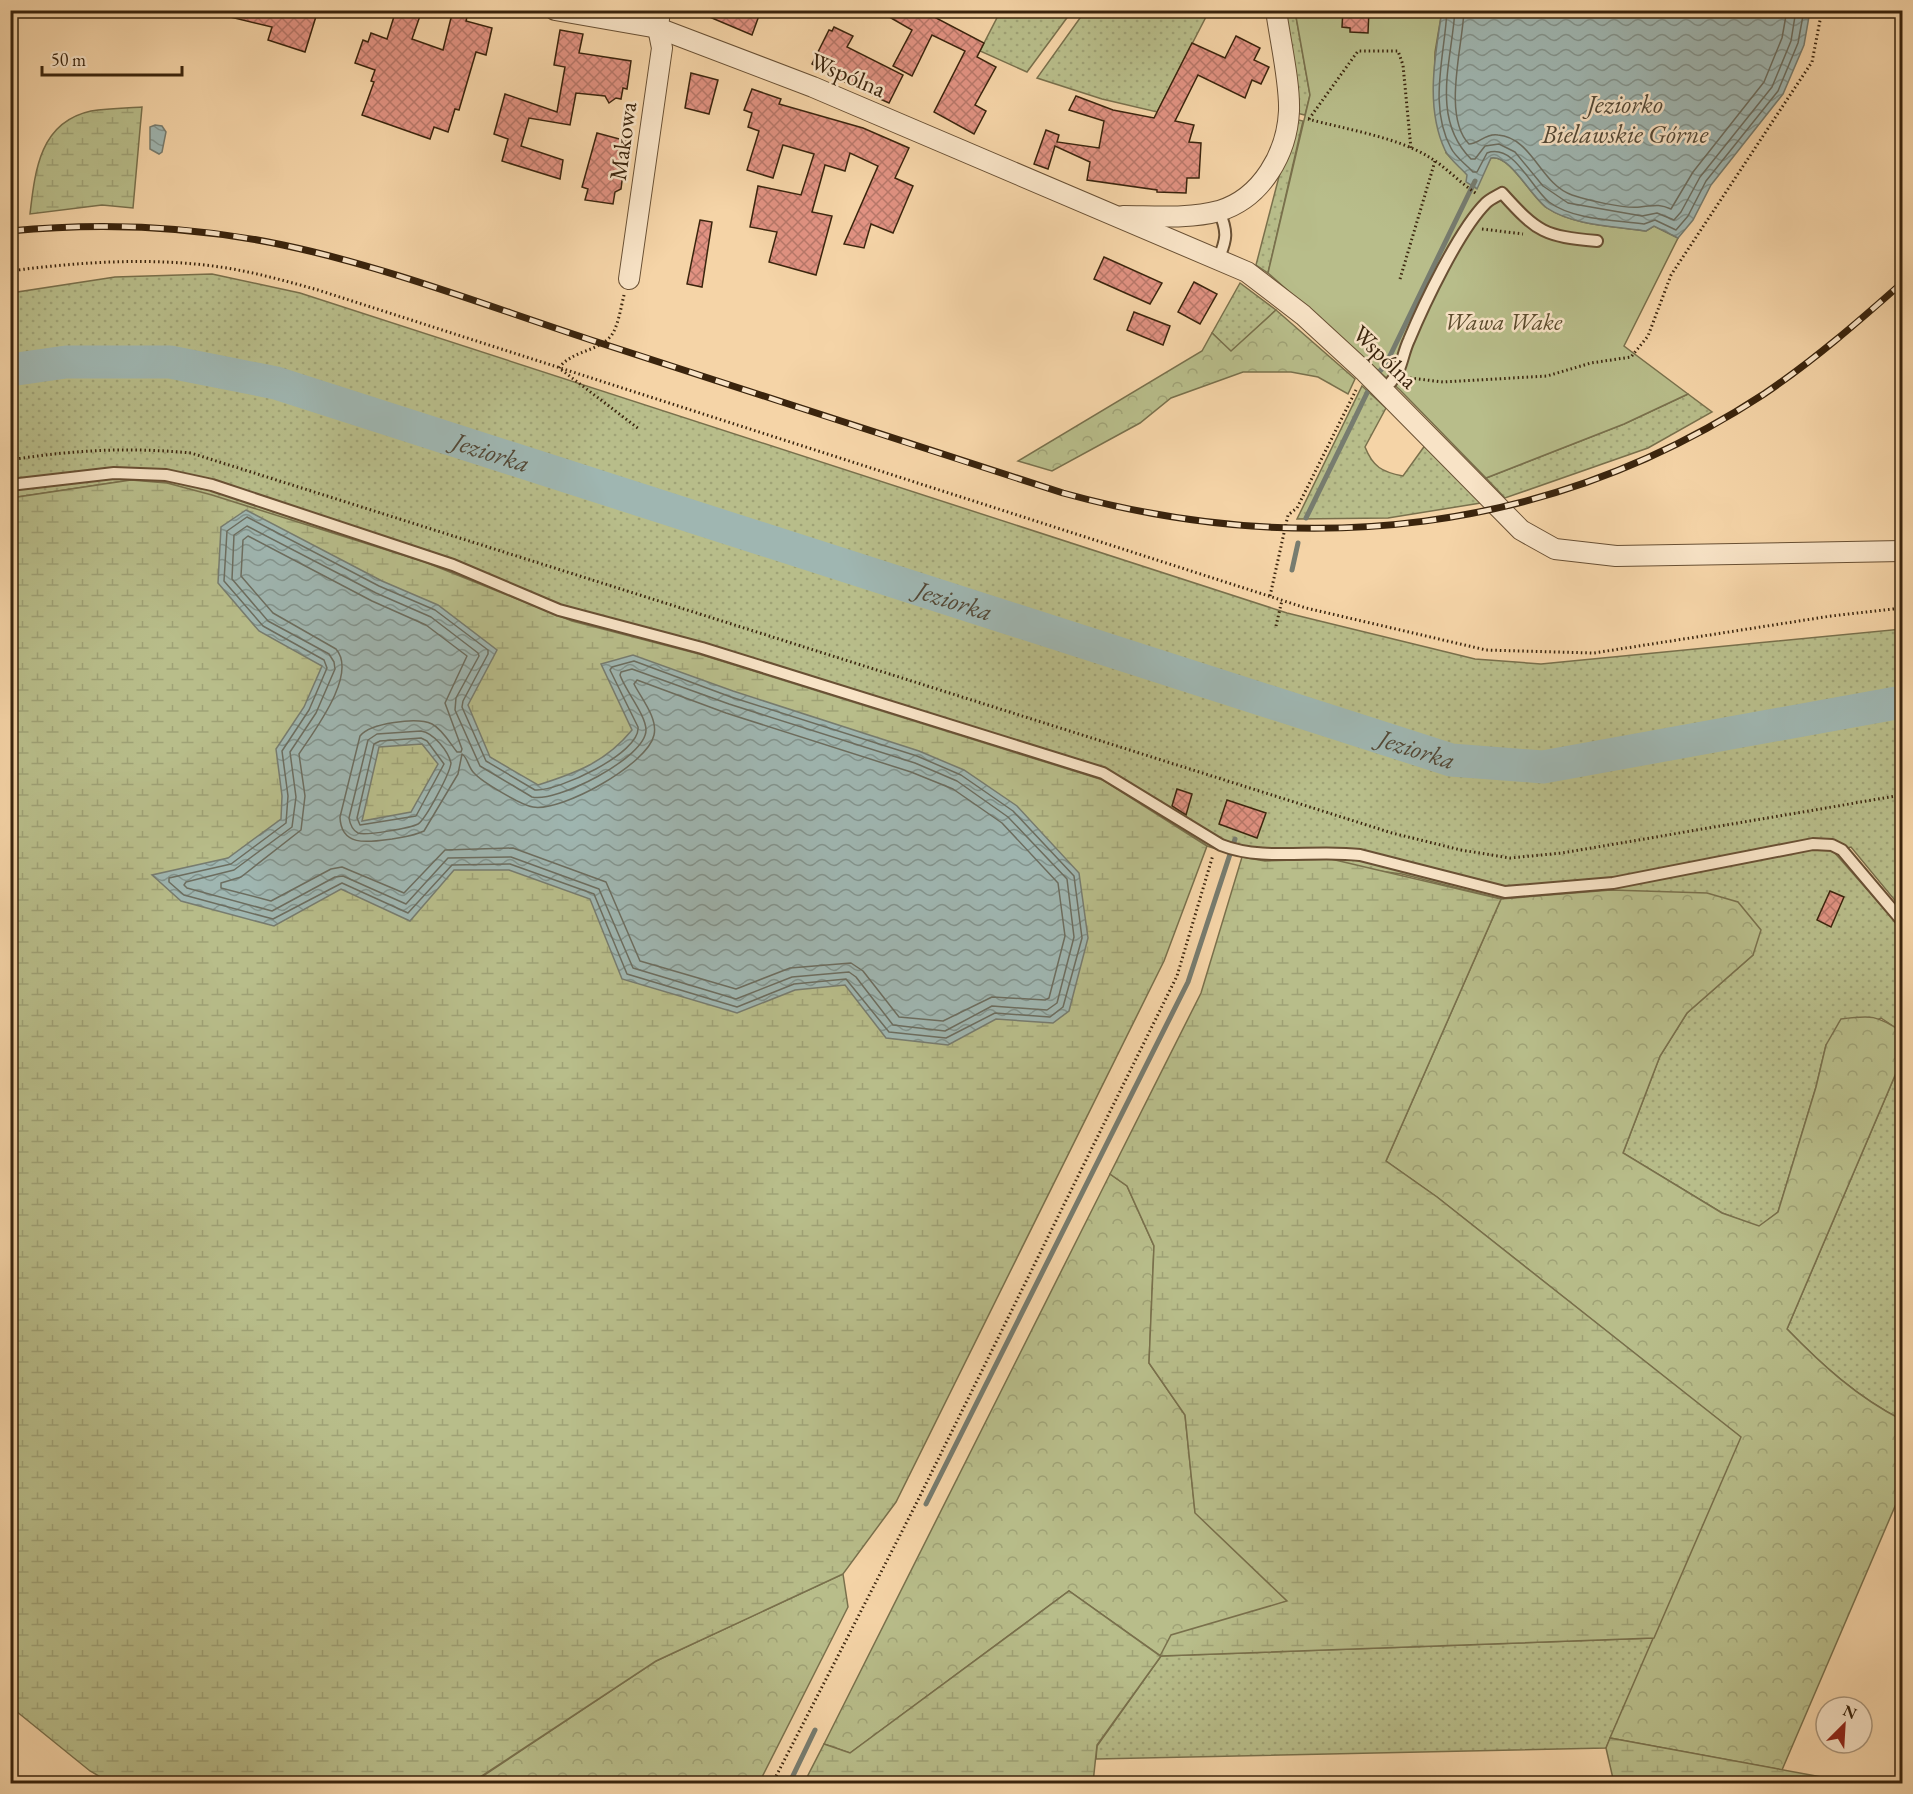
<svg xmlns="http://www.w3.org/2000/svg" width="1913" height="1794" font-family="'EB Garamond',serif">
  <style>
    .grass { fill: url(#grass-dots); stroke: #79704c; stroke-width: 1.5 }
    .forest { fill: url(#forest-crowns); stroke: #79704c; stroke-width: 1.5 }
    .wetland { fill: url(#wetland-marsh); stroke: #79704c; stroke-width: 1.5 }
    .green { fill: #b8bd8a; stroke: #79704c; stroke-width: 1.5 }
    .water { fill: url(#water-waves); stroke: #777c6f; stroke-width: 1.5; fill-rule: evenodd }
    .lines { fill: none; stroke-linecap: round; stroke-linejoin: round }
    .shore { stroke: #6c6d5f; stroke-width: 1.5 }
    .stream { stroke: #777c6f; stroke-width: 5 }
    .river { stroke: #9fb6b1; stroke-width: 33 }
    .building { fill: url(#building-cross-hatch); stroke: #3a240d; stroke-width: 1.5 }
    .lane-casing { stroke: #695034; stroke-width: 14 }
    .street-casing { stroke: #695034; stroke-width: 22 }
    .path { stroke: #3a240d; stroke-width: 3; stroke-dasharray: 1.5 3; stroke-linecap: butt }
    .lane { stroke: #f8e3c6; stroke-width: 10 }
    .street { stroke: #f8e3c6; stroke-width: 20 }
    .rail-casing { stroke: #3a240d; stroke-width: 7 }
    .rail { stroke: #f8e3c6; stroke-width: 4.5; stroke-dasharray: 14; stroke-linecap: butt }
    .labels { text-anchor: middle; stroke-width: 5; stroke-linejoin: round; paint-order: stroke }
    .street-label { font-size: 24px; fill: #3a240d; stroke: #f8e3c6 }
    .park-label { font-size: 24px; font-style: italic; fill: #5a4a2c; stroke: #f8e3c6 }
    .water-label { font-size: 26px; font-style: italic; fill: #534836; stroke: #f8e3c6 }
  </style>
  <defs>
    <pattern id="grass-dots" width="8" height="8" patternUnits="userSpaceOnUse" patternTransform="scale(1.5)"><rect width="8" height="8" fill="#b8bd8a"/><path d="M2 2h.1M6 6h.1" fill="none" stroke="#9fa276" stroke-width="1.8" stroke-linecap="round"/></pattern>
    <pattern id="forest-crowns" width="20" height="18" patternUnits="userSpaceOnUse" patternTransform="scale(1.5)"><rect width="20" height="18" fill="#b8bd8a"/><path d="M2 6a3 3 0 1 1 6 0M12 15a3 3 0 1 1 6 0" fill="none" stroke="#9fa276"/></pattern>
    <pattern id="wetland-marsh" width="20" height="14" patternUnits="userSpaceOnUse" patternTransform="scale(1.5)"><rect width="20" height="14" fill="#b8bd8a"/><path d="M1 5h8M5 5V1M11 12h8M15 12V8" fill="none" stroke="#9fa276"/></pattern>
    <pattern id="water-waves" width="16" height="10" patternUnits="userSpaceOnUse" patternTransform="scale(1.5)"><rect width="16" height="10" fill="#9fb6b1"/><path d="M0 5q4-4 8 0t8 0" fill="none" stroke="#83948e"/></pattern>
    <pattern id="building-cross-hatch" width="8" height="8" patternUnits="userSpaceOnUse" patternTransform="scale(1.5)"><rect width="8" height="8" fill="#e19282"/><path d="M0 0l8 8M0 8l8-8" fill="none" stroke="#b77769"/></pattern>
  </defs>
  <rect width="100%" height="100%" fill="#f5d4a7"/>
  <filter id="stains"><feTurbulence type="fractalNoise" baseFrequency=".00333" numOctaves="4"/><feColorMatrix values="0 0 0 0 .2 0 0 0 0 .09 0 0 0 0 .02 0 0 0 .5 -.17"/></filter>
  <radialGradient id="worn" r=".72"><stop offset=".6" stop-color="#630" stop-opacity="0"/><stop offset="1" stop-color="#630" stop-opacity=".3"/></radialGradient>
  <g class="grass">
    <polygon points="1001,10 1072,10 1072,11 1027,72 980,51"/>
    <polygon points="1085,11 1209,11 1157,112 1102,99 1037,78"/>
    <polygon points="1279,11 1295,11 1310,95 1305,115 1296,113"/>
    <polygon points="1294,119 1303,121 1268,273 1256,265"/>
    <polygon points="212,274 300,293 1287,613 1475,659 1541,664 1902,629 1902,909 1851,847 1833,851 1902,929 1902,1032 1881,1018 1826,1045 1816,1087 1778,1212 1759,1227 1722,1213 1623,1153 1660,1056 1687,1013 1753,955 1611,890 1501,899 1402,874 1293,860 1265,861 1242,857 1207,846 1103,780 699,654 572,621 425,562 167,483 131,480 11,498 11,293 115,277"/>
    <polygon points="1240,283 1276,310 1231,352 1212,333"/>
    <path d="M1362,386L1386,408L1365,447C1373,467 1382,472 1403,476L1426,444L1487,502L1388,518L1297,519Z"/>
    <polygon points="1688,394 1712,412 1648,448 1505,498 1486,478 1624,424"/>
    <path d="M1902,1059V1420C1857,1397 1822,1365 1787,1329Z"/>
    <polygon points="1654,1638 1606,1748 1096,1759 1097,1746 1161,1656"/>
  </g>
  <g class="forest">
    <polygon points="1276,310 1355,379 1348,394 1318,377 1291,372 1243,372 1171,398 1140,423 1052,471 1018,461 1202,351 1212,333 1231,351"/>
    <path d="M1611,890L1707,893L1738,902L1761,930L1753,955L1687,1013L1660,1056L1623,1153L1722,1213L1759,1226L1778,1212L1816,1087L1826,1045L1841,1019C1871,1015 1877,1015 1902,1032V1059L1787,1329C1822,1365 1857,1397 1902,1420V1490L1782,1770L1610,1738L1740,1437L1437,1197L1386,1161L1501,899Z"/>
    <polygon points="1110,1174 1127,1186 1154,1246 1149,1363 1185,1415 1195,1512 1288,1601 1234,1618 1161,1656 1069,1591 850,1753 824,1744"/>
    <polygon points="843,1574 848,1607 759,1783 471,1784 656,1661"/>
  </g>
  <g class="wetland">
    <path d="M142,107L133,208L102,205L30,214C35,170 40,122 91,111C108,108 126,108 142,107Z"/>
    <polygon points="131,480 167,483 212,495 425,562 572,621 699,654 1103,780 1207,846 1164,961 896,1502 843,1574 656,1661 471,1783 111,1783 90,1771 11,1707 11,498"/>
    <polygon points="1242,857 1265,861 1331,859 1501,899 1386,1161 1437,1197 1741,1437 1654,1638 1161,1656 1097,1745 1093,1783 804,1783 824,1744 850,1753 1069,1591 1160,1656 1171,1635 1287,1601 1195,1513 1185,1415 1149,1363 1154,1246 1127,1186 1110,1174 1201,993"/>
    <polygon points="1610,1738 1838,1780 1895,1782 1902,1779 1902,1783 1614,1783 1606,1748"/>
  </g>
  <path class="green" d="M1295,11H1442L1435,52L1434,87L1446,153L1468,175L1486,166L1491,158C1510,154 1531,197 1547,208C1574,226 1615,226 1646,231L1654,226L1678,238L1624,346L1688,394L1624,424L1486,478L1400,390L1268,273L1310,95Z"/>
  <g class="water">
    <path d="M1442,11V10L1810,11L1804,45L1783,94L1711,185L1693,220L1678,238L1654,226L1646,231C1616,226 1574,226 1547,208C1531,197 1510,154 1491,158L1477,189L1466,182L1467,175C1460,167 1449,159 1445,150C1425,107 1435,56 1442,11Z"/>
    <polygon points="155,125 162,126 166,132 162,152 159,154 150,149 150,127"/>
    <path d="M246,510L382,581L438,605L497,650L468,705L490,757L538,785C576,773 606,762 632,730L601,664L633,655L733,691L919,751L964,770L1017,806L1079,873L1088,938L1069,1011L1053,1023L996,1019L948,1045L886,1038L845,985L795,990L737,1013L622,979L590,899L509,870H454L410,921L341,889L274,926L181,901L152,875L228,858L281,819L282,796L276,749L304,707L322,666L259,631L218,583L221,527ZM422,744L438,764L411,812L362,821L379,747Z"/>
  </g>
  <g class="lines">
    <g class="shore">
      <path d="M1447,10C1445,55 1428,106 1451,148C1455,157 1466,164 1473,172H1477L1487,153C1514,143 1531,188 1549,202C1573,220 1615,220 1644,224L1655,220L1676,230L1688,216L1706,181L1778,91L1798,43L1804,10"/>
      <path d="M1455,10C1452,60 1430,118 1471,159H1475L1485,146L1499,144L1515,152L1543,186L1568,203L1642,216L1657,213L1674,220L1681,212L1700,177L1772,87L1791,41L1796,10"/>
      <path d="M1464,10C1463,45 1442,116 1469,144C1478,144 1486,133 1498,135C1533,138 1540,184 1572,195C1587,200 1624,209 1640,207C1653,206 1658,203 1671,209L1693,172L1764,82L1782,38L1787,10"/>
      <path d="M247,517L379,586L435,610L488,650V654L463,701L462,707L486,761L535,790C557,792 641,753 638,727L610,670L612,667L634,661L731,697L917,756L961,775L1013,811L1074,876L1082,938L1063,1007L1050,1017L995,1013L946,1038L889,1032L846,979L794,984L737,1007L627,974L594,894L510,864L452,865L408,913L342,883L273,919L184,895L169,882V878L231,864L286,823L288,796L282,751L309,710L327,668L324,660L263,626L224,581L227,531Z"/>
      <path d="M247,526L376,593L431,617L478,653L479,656L456,698L455,710L480,766L532,797C556,803 646,758 646,730C646,715 625,690 620,675L621,672L632,669L729,704L915,763L957,781L1008,817L1067,879L1074,937L1057,1003L1047,1010L992,1006L945,1031L893,1025L856,977L849,972L792,977L736,999L633,968L599,889L511,857L448,858L406,904L343,876L335,877L272,911L187,888L184,885L186,882L234,870L292,827L296,797L290,752L316,713L335,669L334,662L329,654L268,621L232,579L234,535Z"/>
      <path d="M248,536L372,601L426,625L467,656L445,703L462,749L461,752H457C450,743 442,729 432,724C417,717 370,723 360,736L340,817C341,848 370,842 392,839C402,837 414,836 424,831L458,774L462,754C468,758 468,767 474,773C482,782 521,805 533,807C562,812 648,764 654,735C658,718 641,698 634,684L637,680L726,713L911,772L953,789L1002,823L1058,883L1065,936L1049,998L1045,1000L992,997L943,1021L899,1017L863,971L851,963L790,968L736,989L640,961L606,882L513,848L445,850L404,893L342,867L331,869L271,901L221,888V883L241,877L301,830L305,796L299,754C314,731 358,674 336,649L273,613L241,576L243,540Z"/>
      <path d="M421,731C434,733 448,751 451,763C450,773 426,819 418,824C411,828 365,836 358,833C352,830 350,824 349,818L368,740L377,734Z"/>
      <polygon points="421,738 427,741 444,764 416,816 360,825 357,818 374,744 380,741"/>
    </g>
    <g class="stream">
      <polyline points="1380,371 1386,364 1475,181"/>
      <polyline points="1306,518 1368,391"/>
      <polyline points="1292,570 1298,543"/>
      <polyline points="926,1504 1188,982 1235,839"/>
      <polyline points="789,1784 815,1730"/>
    </g>
    <path class="river" id="s1" d="M10,370L66,362H170L276,383L1451,760L1543,767L1902,702"/>
  </g>
  <g class="building">
    <polygon points="227,10 318,10 305,52 268,40 272,27 226,16"/>
    <polygon points="396,10 422,10 412,39 443,50 452,14 467,17 466,21 492,28 486,55 476,52 459,110 455,109 448,132 434,127 430,139 362,115 374,82 371,81 375,70 355,63 363,40 368,42 371,33 387,39"/>
    <polygon points="693,10 761,10 752,35"/>
    <polygon points="877,10 921,10 984,43 977,57 996,67 975,105 986,111 974,134 934,112 965,51 932,35 912,76 893,66 912,30"/>
    <polygon points="1343,10 1369,10 1368,33 1350,32 1350,28 1342,27"/>
    <polygon points="834,27 853,36 847,47 903,75 889,103 856,88 812,64 829,30 832,31"/>
    <polygon points="560,30 583,34 579,53 631,61 627,89 623,88 621,99 616,98 609,103 605,96 576,93 570,125 529,118 521,146 563,160 560,179 502,161 508,139 494,134 505,94 557,112 565,67 554,65"/>
    <polygon points="1236,36 1260,48 1254,60 1269,67 1261,84 1252,80 1245,98 1198,75 1175,121 1194,125 1189,142 1201,143 1199,178 1187,178 1186,193 1157,192 1157,190 1087,180 1090,162 1055,146 1048,169 1034,164 1046,130 1059,135 1057,142 1099,148 1104,121 1069,110 1076,96 1113,110 1154,118 1192,43 1225,58"/>
    <polygon points="691,73 718,80 709,114 685,108"/>
    <polygon points="752,89 781,99 779,104 863,128 909,148 895,178 913,186 893,233 871,224 864,248 844,244 878,166 850,153 845,171 825,165 812,212 832,216 816,275 769,262 777,232 750,227 758,186 801,195 814,154 783,145 773,178 747,170 759,131 748,127 752,113 744,110"/>
    <polygon points="597,133 627,141 621,189 615,192 613,204 585,200 588,189 582,187"/>
    <polygon points="700,220 712,222 702,287 687,284"/>
    <polygon points="1104,257 1162,283 1150,304 1094,279"/>
    <polygon points="1194,282 1217,294 1200,324 1178,312"/>
    <polygon points="1134,312 1170,326 1163,345 1127,330"/>
    <polygon points="1177,789 1192,794 1186,815 1172,806"/>
    <polygon points="1227,800 1266,813 1257,838 1219,824"/>
    <polygon points="1830,891 1844,897 1831,927 1817,920"/>
  </g>
  <g class="lines">
    <g class="lane-casing">
      <g id="lane">
        <path d="M1218,260C1227,239 1228,232 1219,211"/>
        <path d="M1391,382C1402,370 1402,355 1409,340C1424,304 1459,230 1486,203C1490,199 1497,196 1502,193C1538,233 1544,236 1597,241"/>
        <path d="M10,485L114,473L166,475L212,485L453,565L559,610L702,648L1103,773L1221,845C1264,862 1314,849 1360,855L1505,892L1613,883L1813,844L1832,845L1842,850L1902,921"/>
      </g>
    </g>
    <g class="street-casing">
      <g id="street">
        <polyline points="555,10 658,28 813,87 1247,272 1303,315 1365,372 1521,530 1555,549 1616,556 1902,551"/>
        <path d="M1123,216C1154,216 1189,219 1219,211C1262,198 1287,153 1289,111C1290,82 1280,40 1276,10"/>
        <polyline points="629,279 662,48 658,28 660,10"/>
      </g>
    </g>
    <g class="path">
      <path d="M1308,119C1344,129 1397,137 1429,157C1446,167 1460,183 1477,194"/>
      <polyline points="1309,119 1358,51 1398,51 1403,65 1411,149"/>
      <polyline points="1482,229 1523,234"/>
      <path d="M10,271C79,262 152,257 220,267C254,272 286,281 318,290L1306,608L1486,650L1594,653L1831,616L1902,608"/>
      <polyline points="1400,279 1435,161"/>
      <path d="M624,295C621,307 618,327 611,336C597,352 571,351 559,368L639,429"/>
      <polyline points="1410,378 1443,382 1547,376 1591,363 1631,357 1648,336 1671,275 1812,62 1822,10"/>
      <path d="M10,460C73,450 128,447 191,453L1392,833L1461,850L1510,858L1562,853L1902,795"/>
      <polyline points="1270,596 1288,515 1297,508 1356,390"/>
      <polyline points="1276,626 1282,600"/>
      <polyline points="772,1784 915,1506 1177,976 1213,855"/>
    </g>
    <use href="#lane" class="lane"/>
    <use href="#street" class="street"/>
    <g class="rail-casing">
      <path id="rail" d="M10,231C102,222 193,226 283,245C387,267 487,306 588,339C746,390 904,442 1063,493C1306,560 1550,534 1764,394C1813,361 1858,322 1902,283"/>
    </g>
    <use href="#rail" class="rail"/>
  </g>
  <g class="labels">
    <g class="street-label">
      <text transform="translate(848 75) rotate(23)" y="8">Wspólna</text>
      <text transform="translate(623 141) rotate(-82)" y="8">Makowa</text>
      <text transform="translate(1385 357) rotate(44)" y="8">Wspólna</text>
    </g>
    <g class="park-label">
      <text x="1503" y="330">Wawa Wake</text>
    </g>
    <g class="water-label">
      <text x="1625" y="113">Jeziorko<tspan x="1625" dy="30">Bielawskie Górne</tspan></text>
      <text dy="9" stroke="none"><textPath href="#s1" startOffset="495">Jeziorka</textPath></text>
      <text dy="9" stroke="none"><textPath href="#s1" startOffset="981">Jeziorka</textPath></text>
      <text dy="9" stroke="none"><textPath href="#s1" startOffset="1467">Jeziorka</textPath></text>
    </g>
  </g>
  <rect width="1913" height="1794" fill="none" stroke="#f5d4a7" stroke-width="36"/>
  <rect x="12" y="12" width="1889" height="1770" fill="none" stroke="#3a240d" stroke-width="3"/>
  <rect x="18" y="18" width="1877" height="1758" fill="none" stroke="#3a240d" stroke-width="1.5"/>
  <g transform="translate(1844 1725) rotate(24)"><circle r="28" fill="#f8e3c6" stroke="#ac977c" stroke-width="1.5"/>
  <path d="M0-4.5L10 22L0 15L-10 22Z" fill="#8f2418"/>
  <text y="-9" font-size="16" font-weight="bold" text-anchor="middle" fill="#3a240d">N</text>
  </g>
  <path d="M42 66v9h140v-9" fill="none" stroke="#3a240d" stroke-width="3"/>
  <text x="51" y="66" font-size="18" fill="#3a240d" stroke="#f8e3c6" stroke-width="4.5" paint-order="stroke">50 m</text>
  <rect width="100%" height="100%" filter="url(#stains)"/>
  <rect width="100%" height="100%" fill="url(#worn)"/>
</svg>
